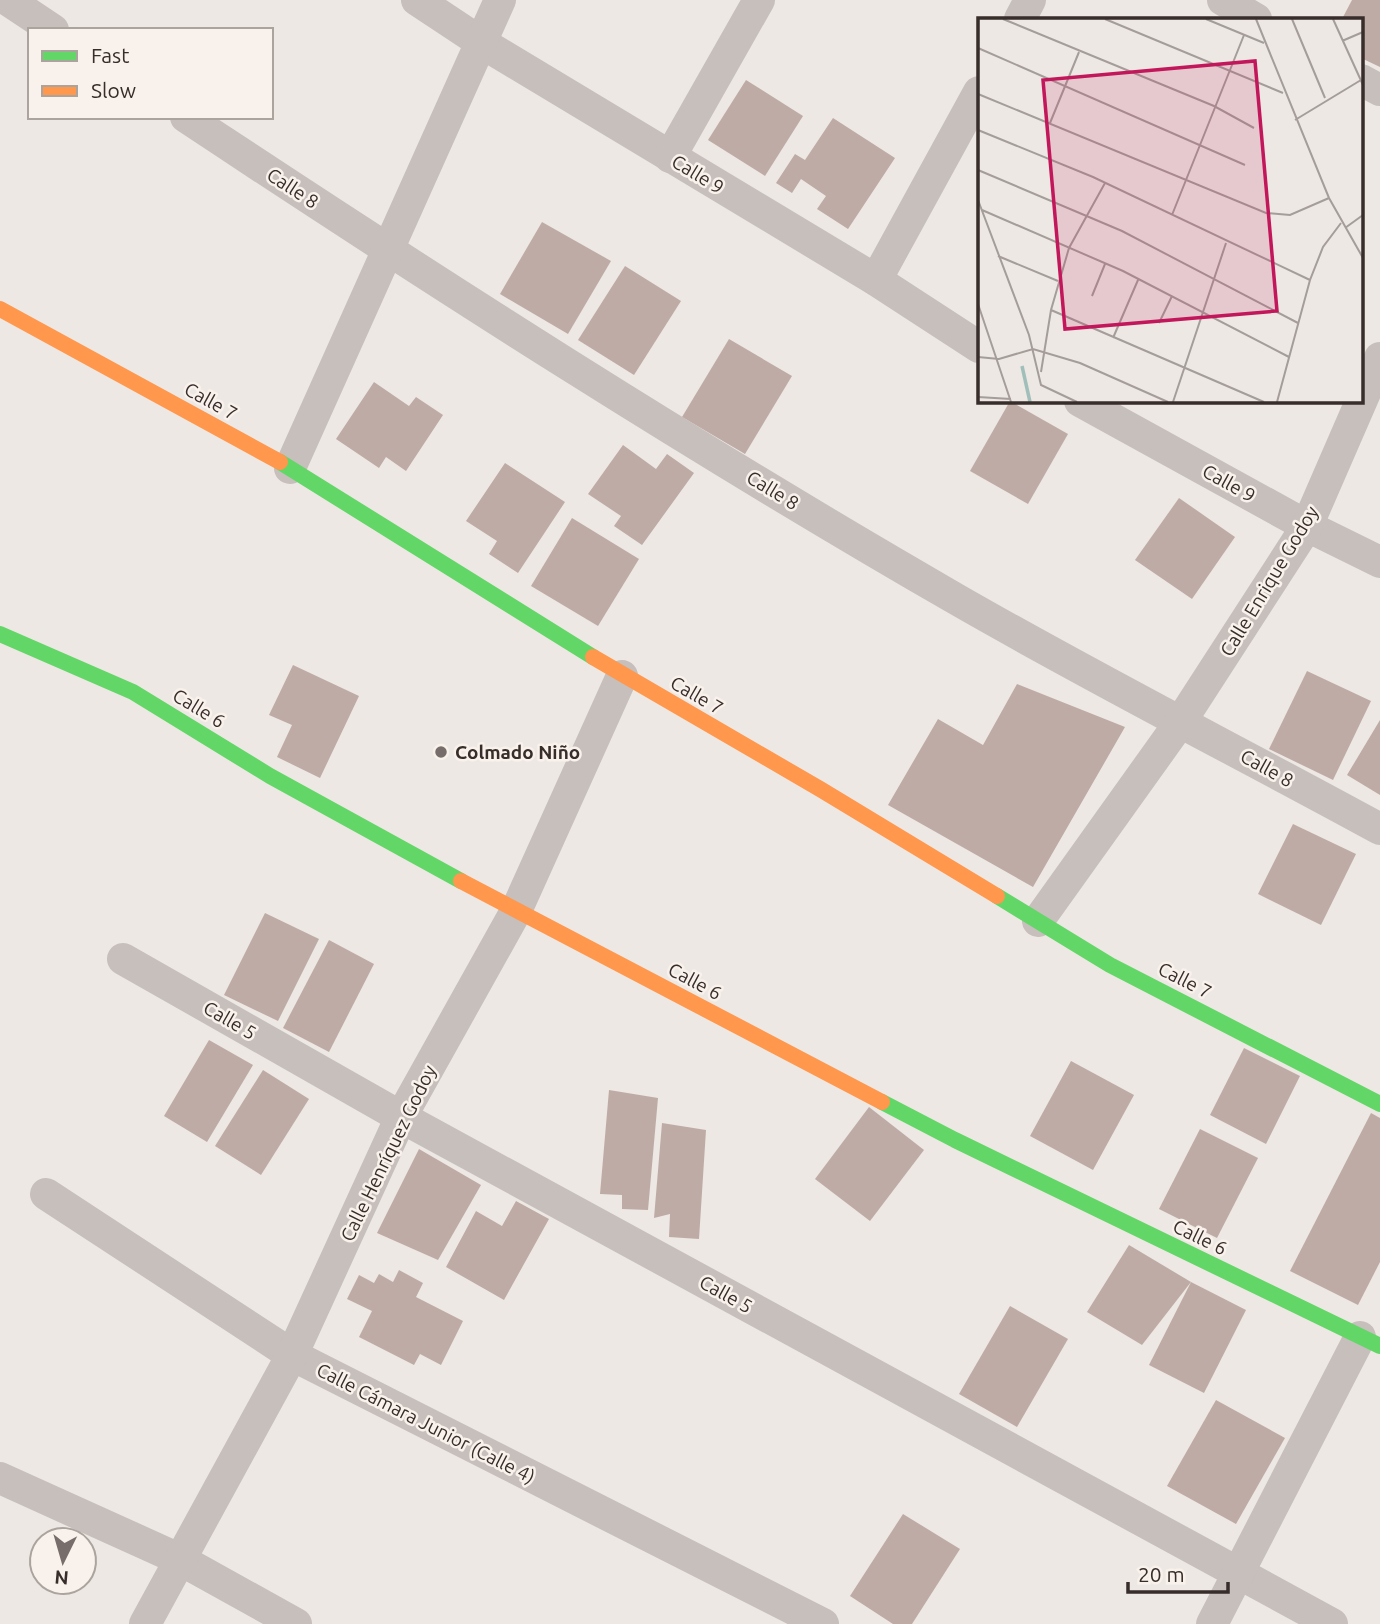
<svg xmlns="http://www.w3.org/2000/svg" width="1380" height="1624" font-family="Ubuntu,sans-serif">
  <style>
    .building { fill: #bfaba6 }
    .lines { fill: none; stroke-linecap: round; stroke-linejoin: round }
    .street { stroke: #c6bfbc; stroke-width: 32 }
    .fast { stroke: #63d668; stroke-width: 16 }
    .slow { stroke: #ff974d; stroke-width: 16 }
    .poi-dot { fill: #776e6b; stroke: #f9f1eb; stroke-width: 2.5 }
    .labels { text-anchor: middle; stroke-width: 5; stroke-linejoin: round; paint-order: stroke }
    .street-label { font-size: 19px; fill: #372d2a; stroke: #f9f1eb }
    .poi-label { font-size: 19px; font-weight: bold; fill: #372d2a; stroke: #f9f1eb; text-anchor: start }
    .inset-river { fill: none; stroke: #a1bfba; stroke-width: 3.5 }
    .inset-road { fill: none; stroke: #a49d99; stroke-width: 2 }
    .view { fill: #c2185b; fill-opacity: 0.15; stroke: #c2185b; stroke-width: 3.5 }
    .inset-edge { fill: none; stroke: #372d2a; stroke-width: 3.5 }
  </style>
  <rect width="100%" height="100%" fill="#ede8e3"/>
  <g class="building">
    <polygon points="1352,0 1380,0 1380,67 1361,58 1361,19 1342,19"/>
    <polygon points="746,80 803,116 765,176 708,140"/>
    <polygon points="833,118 895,158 848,229 817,209 826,196 801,179 792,193 776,183 795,154 805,160"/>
    <polygon points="542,222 611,261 568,334 500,294"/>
    <polygon points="625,266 681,301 634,375 578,340"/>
    <polygon points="729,339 792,376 745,454 682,417"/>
    <polygon points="374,382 409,406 416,397 443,415 406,471 386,457 379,468 336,439"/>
    <polygon points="1010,401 1068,434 1028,504 970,471"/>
    <polygon points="623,445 656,469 667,454 694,473 642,545 614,526 621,516 588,494"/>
    <polygon points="505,463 565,502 518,573 489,554 497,541 466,521"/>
    <polygon points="1179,498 1235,537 1192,599 1135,560"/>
    <polygon points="572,518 639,559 598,626 531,586"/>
    <polygon points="293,665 359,696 320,778 277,757 292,725 269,715"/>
    <polygon points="1307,671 1371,701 1333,780 1269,749"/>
    <polygon points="1017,684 1125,727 1033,887 888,805 938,719 983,745"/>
    <polygon points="1380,720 1380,795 1347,775"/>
    <polygon points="1293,824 1356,854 1321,925 1258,894"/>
    <polygon points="265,913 319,939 278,1021 224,995"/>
    <polygon points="329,940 374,964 329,1052 283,1028"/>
    <polygon points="209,1040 253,1065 207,1142 164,1116"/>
    <polygon points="1244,1048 1300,1076 1266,1144 1210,1115"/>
    <polygon points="1071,1061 1134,1095 1093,1170 1030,1136"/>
    <polygon points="263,1070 309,1099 261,1175 215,1146"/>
    <polygon points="609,1090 658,1098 648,1210 622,1209 622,1195 600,1194"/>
    <polygon points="869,1107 924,1150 870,1221 815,1179"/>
    <polygon points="1371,1113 1380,1118 1380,1262 1358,1305 1290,1271"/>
    <polygon points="662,1123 706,1130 699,1239 669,1237 670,1214 654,1218"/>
    <polygon points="1200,1129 1258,1158 1217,1238 1159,1209"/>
    <polygon points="419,1149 481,1185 438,1260 377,1233"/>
    <polygon points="516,1201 549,1219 504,1300 446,1267 476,1211 502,1226"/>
    <polygon points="1129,1245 1191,1282 1142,1345 1087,1312"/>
    <polygon points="399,1270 423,1283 416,1297 463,1321 441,1365 420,1354 414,1365 359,1337 372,1311 347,1299 359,1275 374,1283 379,1274 393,1282"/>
    <polygon points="1191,1282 1246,1310 1204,1393 1149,1365"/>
    <polygon points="1010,1306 1068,1339 1017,1427 959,1394"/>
    <polygon points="1216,1400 1285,1438 1236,1524 1167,1486"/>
    <polygon points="903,1514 960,1549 912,1624 893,1624 850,1596"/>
  </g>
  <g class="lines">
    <g class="street">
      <polyline points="8,0 53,30"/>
      <polyline points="417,0 482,43 876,280 979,347"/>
      <polyline points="1223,0 1256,19"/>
      <polyline points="1020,19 1030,0"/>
      <polyline points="1361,80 1380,90"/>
      <path d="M186,117C438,284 694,448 956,599C1095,679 1239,752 1380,829"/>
      <polyline points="670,157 759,0"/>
      <polyline points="876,280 979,92"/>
      <polyline points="1080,401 1307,526 1380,562"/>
      <polyline points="290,468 500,0"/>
      <polyline points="1038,921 1181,721 1307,526 1380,358"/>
      <polyline points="123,959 401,1117 1332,1624"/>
      <polyline points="46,1194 292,1355 823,1624"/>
      <polyline points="0,1478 179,1559 296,1624"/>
      <polyline points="145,1624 292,1355 401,1117 516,911 622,676"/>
      <polyline points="1212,1624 1360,1337"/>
    </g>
    <g class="fast">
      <polyline points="280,462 593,657"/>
      <polyline points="0,634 133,692 270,776 461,881"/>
      <polyline points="997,896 1110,965 1380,1104"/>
      <polyline points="882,1102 955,1140 1380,1346"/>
    </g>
    <g class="slow">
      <polyline points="0,309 280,462"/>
      <polyline points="593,657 820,789 997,896"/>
      <polyline points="461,881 882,1102"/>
    </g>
  </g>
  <circle class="poi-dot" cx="441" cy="752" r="7"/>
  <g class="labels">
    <g class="street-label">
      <text transform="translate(698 174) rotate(31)" y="7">Calle 9</text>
      <text transform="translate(293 188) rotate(33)" y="7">Calle 8</text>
      <text transform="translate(211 401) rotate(29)" y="7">Calle 7</text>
      <text transform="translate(1229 483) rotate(29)" y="7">Calle 9</text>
      <text transform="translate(773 490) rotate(31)" y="7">Calle 8</text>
      <text transform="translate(1269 581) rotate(-59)" y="7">Calle Enrique Godoy</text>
      <text transform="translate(697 695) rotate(30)" y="7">Calle 7</text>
      <text transform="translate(199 708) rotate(31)" y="7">Calle 6</text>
      <text transform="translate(1267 768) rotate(29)" y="7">Calle 8</text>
      <text transform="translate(1185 980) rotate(27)" y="7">Calle 7</text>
      <text transform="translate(695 981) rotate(28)" y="7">Calle 6</text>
      <text transform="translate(230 1020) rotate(30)" y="7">Calle 5</text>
      <text transform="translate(388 1153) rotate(-64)" y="7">Calle Henríquez Godoy</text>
      <text transform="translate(1200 1237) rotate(26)" y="7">Calle 6</text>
      <text transform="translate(726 1294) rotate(29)" y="7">Calle 5</text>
      <text transform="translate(426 1423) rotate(27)" y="7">Calle Cámara Junior (Calle 4)</text>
    </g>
    <g class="poi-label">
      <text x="455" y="759">Colmado Niño</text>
    </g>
  </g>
  <g transform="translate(978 18)">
    <rect width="385" height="385" fill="#ede8e3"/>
    <path class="inset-river" d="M44,348L52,384"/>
    <path class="inset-road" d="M25,1L236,88L276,110M127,1L305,75M228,1L286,25M278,1L351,180L385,240M314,1L347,80M355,1L385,67M364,23L385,14M0,30L267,147M0,76L288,195L312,197L351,180M317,102L383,62M72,105L101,34M0,112L115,159L332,262M0,152L144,213L320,305M0,182L51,317L63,367L99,384M4,192L145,253L311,339M194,197L266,17M367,210L385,197M20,238L80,263M114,278L127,246M0,286L33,384M73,292L286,384M181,305L194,278M135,320L160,262M0,339L21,341L55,331L102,345L190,384M63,354L73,292L91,230L127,165M0,379L33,381M195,384L248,225M299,384L332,262L345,229L363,205"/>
    <path class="view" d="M277,43L299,293L87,311L65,62Z"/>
    <rect width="385" height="385" class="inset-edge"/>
  </g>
  <rect x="28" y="28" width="245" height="91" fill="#f9f1eb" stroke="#aba39e" stroke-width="2"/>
  <rect x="42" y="51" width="35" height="10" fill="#63d668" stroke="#aba39e" stroke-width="2"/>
  <text x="91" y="63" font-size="21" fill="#372d2a">Fast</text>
  <rect x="42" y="86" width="35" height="10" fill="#ff974d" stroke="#aba39e" stroke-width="2"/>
  <text x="91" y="98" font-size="21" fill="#372d2a">Slow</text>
  <g transform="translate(63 1561) rotate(185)"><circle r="33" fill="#f9f1eb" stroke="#aba39e" stroke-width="2"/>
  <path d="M0-5L12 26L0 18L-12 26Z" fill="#776e6b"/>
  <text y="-10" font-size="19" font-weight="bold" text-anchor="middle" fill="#372d2a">N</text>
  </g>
  <path d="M1128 1582v10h100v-10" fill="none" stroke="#372d2a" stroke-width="3.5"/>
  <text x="1138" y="1582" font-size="21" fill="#372d2a" stroke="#f9f1eb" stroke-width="5" paint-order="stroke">20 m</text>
</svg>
